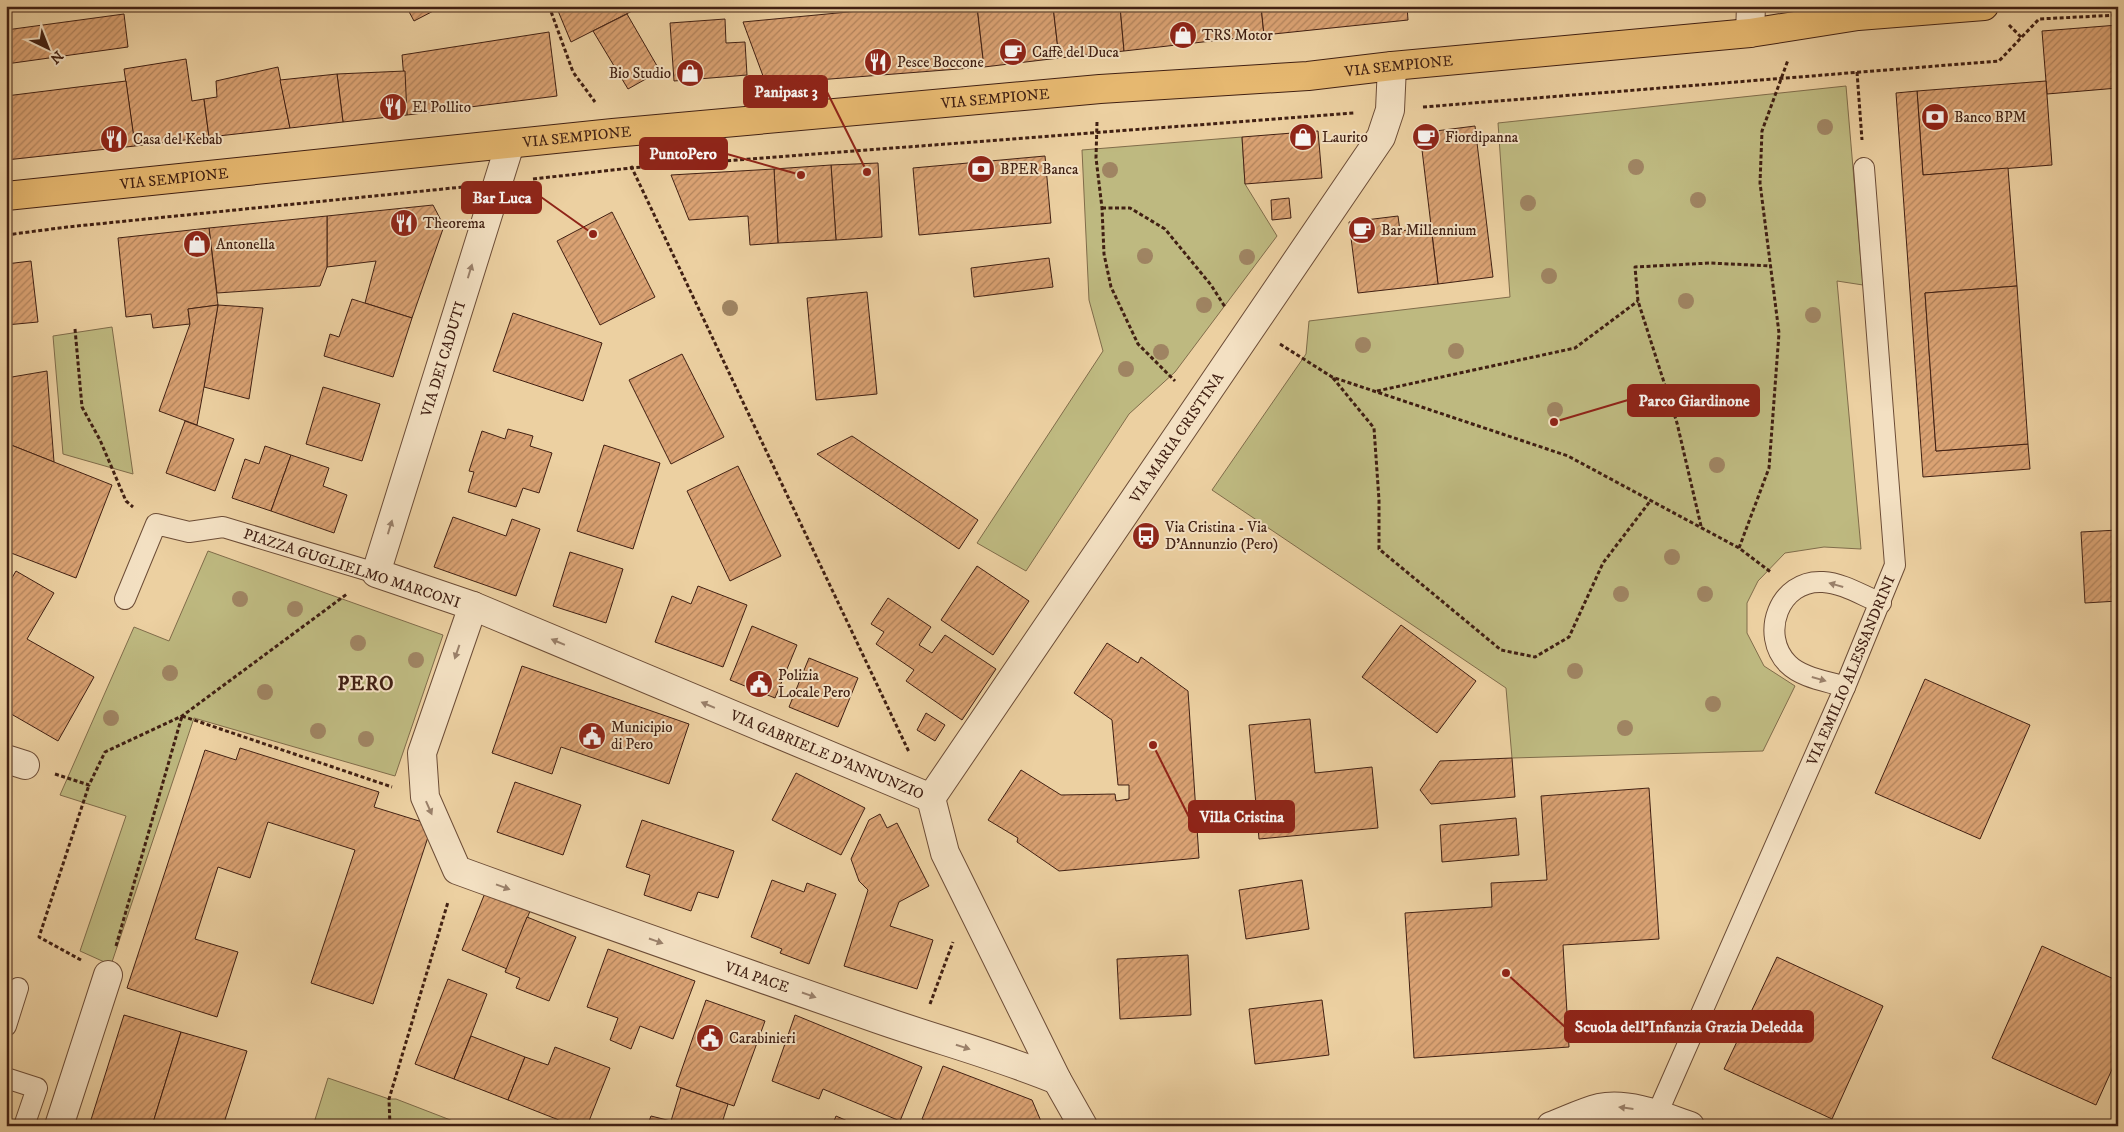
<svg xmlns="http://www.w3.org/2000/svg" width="2124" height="1132" font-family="'IM FELL DW Pica',serif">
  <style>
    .park { fill: #beb980; stroke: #806c4a }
    .building { fill: url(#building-hatch); stroke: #412013 }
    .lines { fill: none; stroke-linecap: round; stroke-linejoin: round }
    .lane-casing { stroke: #6c4c36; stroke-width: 22 }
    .street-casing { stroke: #6c4c36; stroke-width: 30 }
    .primary-casing { stroke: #412013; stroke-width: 30 }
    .path { stroke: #412013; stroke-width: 3; stroke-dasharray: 4 2.5; stroke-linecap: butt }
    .lane { stroke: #f3e0c2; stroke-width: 20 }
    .street { stroke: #f3e0c2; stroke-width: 28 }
    .primary { stroke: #e6b870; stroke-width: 28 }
    .tree { fill: #9f8462 }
    .oneway { fill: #9a806a }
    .labels { text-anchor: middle; stroke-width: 4; stroke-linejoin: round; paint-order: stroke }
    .poi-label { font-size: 15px; fill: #412013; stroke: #f3e0c2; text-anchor: start }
    .street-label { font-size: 15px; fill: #412013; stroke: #f3e0c2 }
    .district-label { font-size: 20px; font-weight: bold; letter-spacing: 1px; fill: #412013; stroke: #f3e0c2 }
    .leader { fill: none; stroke: #8f2418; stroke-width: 2 }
    .callout-dot { fill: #8f2418; stroke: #f3e0c2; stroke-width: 2 }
    .callout { fill: #8f2418; stroke: #8f2418; stroke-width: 2 }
    .callout-label { font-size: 16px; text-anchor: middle; font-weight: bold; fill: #fff }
  </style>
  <defs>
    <pattern id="building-hatch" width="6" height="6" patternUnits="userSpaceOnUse" patternTransform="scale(1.25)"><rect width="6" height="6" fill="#daa273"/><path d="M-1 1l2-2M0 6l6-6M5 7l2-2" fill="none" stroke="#b2845d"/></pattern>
  </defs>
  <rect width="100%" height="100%" fill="#ecd0a1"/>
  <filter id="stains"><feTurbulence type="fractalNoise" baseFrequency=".004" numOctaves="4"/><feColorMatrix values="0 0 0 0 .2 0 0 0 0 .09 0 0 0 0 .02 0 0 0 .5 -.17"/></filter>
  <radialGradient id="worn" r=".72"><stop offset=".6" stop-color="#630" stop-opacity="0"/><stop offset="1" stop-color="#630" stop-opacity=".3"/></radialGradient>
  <g class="park">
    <polygon points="1846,86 1863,285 1837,281 1861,549 1824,547 1785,553 1758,581 1747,603 1747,633 1764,666 1795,686 1763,751 1512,758 1506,688 1212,490 1306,354 1309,321 1510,297 1498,123"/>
    <polygon points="1242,137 1245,184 1277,236 1175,372 1129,414 1026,571 977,543 1103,351 1089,300 1082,150"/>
    <polygon points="112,327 133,474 63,454 53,336"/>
    <polygon points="208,551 443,635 395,776 194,718 111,965 80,951 126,816 60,795 134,627 169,641"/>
    <polygon points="328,1078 389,1099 396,1099 466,1126 313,1126"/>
  </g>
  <g class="building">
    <polygon points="406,6 443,6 414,21"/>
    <polygon points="556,6 642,6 571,42"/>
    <polygon points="911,6 977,6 984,67 766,84 743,22"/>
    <polygon points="977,6 1053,6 1059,58 984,67"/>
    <polygon points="1053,6 1120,6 1124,51 1059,58"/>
    <polygon points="1120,6 1261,6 1264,35 1124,51"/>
    <polygon points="1261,6 1407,6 1408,20 1264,35"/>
    <polygon points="124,14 128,47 6,64 6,30"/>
    <polygon points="627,14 660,71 628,89 593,31"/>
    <polygon points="725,19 726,43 745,42 747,75 674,81 670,23"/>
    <polygon points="2118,25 2118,88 2047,94 2042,31"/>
    <polygon points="549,32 557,96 407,115 402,55"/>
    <polygon points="186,59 192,101 204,99 209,137 135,146 124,69"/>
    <polygon points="278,67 290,128 209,137 204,99 217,97 216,81"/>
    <polygon points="405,71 407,115 343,122 337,74"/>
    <polygon points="337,74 343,122 290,128 280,80"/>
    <polygon points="126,81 135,146 6,160 6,96"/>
    <polygon points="2046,81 2052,165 1923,175 1917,91"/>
    <polygon points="1917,91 1923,175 2008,168 2017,286 1925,293 1936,451 2028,444 2030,469 1923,477 1896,93"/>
    <polygon points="1475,126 1493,277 1438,284 1420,133"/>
    <polygon points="1318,131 1322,178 1245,184 1242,137"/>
    <polygon points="1045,156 1051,223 919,235 913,168"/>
    <polygon points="878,163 882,237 836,240 831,165"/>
    <polygon points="831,165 836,240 778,243 774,169"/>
    <polygon points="774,169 778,243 750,245 748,216 689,220 671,175"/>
    <polygon points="1289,198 1291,218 1272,220 1271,200"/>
    <polygon points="433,205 444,226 412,318 365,303 376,261 327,267 327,216"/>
    <polygon points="612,212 655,297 600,325 557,241"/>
    <polygon points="327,216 327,267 320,286 217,293 209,228"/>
    <polygon points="1398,216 1400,231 1431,227 1438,284 1358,293 1349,222"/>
    <polygon points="209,228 218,305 188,309 190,324 153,328 151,314 126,317 118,238"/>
    <polygon points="1049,258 1053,287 974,297 971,268"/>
    <polygon points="31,261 38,322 6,325 6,264"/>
    <polygon points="2017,286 2028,444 1936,451 1925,293"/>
    <polygon points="867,292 877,394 816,400 807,298"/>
    <polygon points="352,299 412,318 393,377 324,356 330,334 339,337"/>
    <polygon points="218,305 263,308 249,399 204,387"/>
    <polygon points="218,305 204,387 197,425 159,411 190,324 188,309"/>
    <polygon points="513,313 602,343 583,401 493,371"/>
    <polygon points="682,354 724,437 671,464 629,380"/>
    <polygon points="47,371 54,462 6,443 6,378"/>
    <polygon points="323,387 380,404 362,461 306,444"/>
    <polygon points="185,421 234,439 215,491 166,473"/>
    <polygon points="508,429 533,436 530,446 552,453 539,493 523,488 516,507 468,492 474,472 469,471 482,431 505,439"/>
    <polygon points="852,436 978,520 959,549 817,454"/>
    <polygon points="6,443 112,485 76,578 6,551"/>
    <polygon points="604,445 660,463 633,549 577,531"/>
    <polygon points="265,446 291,455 271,511 232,498 245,459 259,464"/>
    <polygon points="291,455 329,468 323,486 347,495 334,533 271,511"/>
    <polygon points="738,466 781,556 730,581 687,491"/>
    <polygon points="453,517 506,536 512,519 540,529 516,596 434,567"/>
    <polygon points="2118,530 2118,601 2085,603 2081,532"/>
    <polygon points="570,552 623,569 606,623 553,606"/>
    <polygon points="977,566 1029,601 993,655 941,620"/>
    <polygon points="16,571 54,593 27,639 94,677 58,741 6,711 6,588"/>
    <polygon points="698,586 747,605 723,667 655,642 672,596 691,604"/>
    <polygon points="888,598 931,627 919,645 932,653 945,635 996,669 962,720 906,681 914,670 876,644 884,632 871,624"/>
    <polygon points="1401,625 1476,681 1437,733 1362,677"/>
    <polygon points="752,626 797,645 775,698 730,680"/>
    <polygon points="1107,643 1138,663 1141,657 1188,691 1199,858 1059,871 1017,842 1018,838 988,820 1021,770 1061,795 1115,794 1116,801 1129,799 1129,785 1118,785 1112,720 1074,693"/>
    <polygon points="809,658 858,678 838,727 789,707"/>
    <polygon points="522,666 689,724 669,784 561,747 552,774 492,753"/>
    <polygon points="1925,679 2030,725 1980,839 1875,793"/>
    <polygon points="926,713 945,725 935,741 917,730"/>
    <polygon points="1310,719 1315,773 1372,767 1378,828 1259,839 1249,725"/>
    <polygon points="240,748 379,792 374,807 432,825 373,1004 311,983 355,850 268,822 250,878 218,867 195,939 238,952 217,1017 127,988 205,750 236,760"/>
    <polygon points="1512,758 1515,797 1431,804 1420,790 1440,761"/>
    <polygon points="796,773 865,808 841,855 772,820"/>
    <polygon points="515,782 581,805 563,855 497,832"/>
    <polygon points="1649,788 1659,939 1563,945 1569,1047 1414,1058 1405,913 1492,907 1491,883 1547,880 1541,796"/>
    <polygon points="880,814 887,828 897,823 929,886 899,902 890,926 933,940 917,989 844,966 868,890 859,881 851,859 869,820"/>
    <polygon points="1516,818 1519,855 1442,862 1440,825"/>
    <polygon points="642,820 734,851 718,898 698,892 691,911 644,895 650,875 626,867"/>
    <polygon points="772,880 804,892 807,883 836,894 809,964 780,953 782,949 751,937"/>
    <polygon points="1302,880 1309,929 1246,939 1239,890"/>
    <polygon points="485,893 530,911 507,969 462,950"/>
    <polygon points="527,917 576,937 549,1001 516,988 520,978 505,972"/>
    <polygon points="2042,946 2118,981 2118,1056 2096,1105 1992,1058"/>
    <polygon points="608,949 695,981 673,1039 640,1026 631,1049 610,1040 618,1018 587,1007"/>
    <polygon points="1188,955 1191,1015 1120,1019 1117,959"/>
    <polygon points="1777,957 1883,1006 1832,1119 1724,1069"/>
    <polygon points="448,979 487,994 454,1079 415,1064"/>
    <polygon points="706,1000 765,1021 734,1106 676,1086"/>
    <polygon points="1322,1000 1329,1055 1255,1064 1249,1009"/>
    <polygon points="124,1015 181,1032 152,1126 89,1126"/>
    <polygon points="795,1015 922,1067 900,1121 823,1089 819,1099 772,1081"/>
    <polygon points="181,1032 247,1051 223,1126 152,1126"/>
    <polygon points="471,1036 525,1057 508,1100 454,1079"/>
    <polygon points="555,1047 610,1068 587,1126 574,1126 508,1100 525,1057 548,1065"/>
    <polygon points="943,1066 1032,1100 1043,1126 939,1126 922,1119"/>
    <polygon points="681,1088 728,1104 721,1126 647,1126 651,1116 671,1121"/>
    <polygon points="836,1116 859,1126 832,1126"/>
  </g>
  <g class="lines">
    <g class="lane-casing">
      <g id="lane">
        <polyline points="125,599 156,524 189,532 223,527 376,573"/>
        <path d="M1845,687C1827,681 1802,678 1788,664C1759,635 1779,579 1823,582C1843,583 1863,596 1881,603"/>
        <polyline points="6,1026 18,988"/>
        <polyline points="6,1078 37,1088 24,1126"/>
        <path id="s1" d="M1657,1114L1845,687L1895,565L1864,168"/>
      </g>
    </g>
    <g class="street-casing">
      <g id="street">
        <polyline points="1750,33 1751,6"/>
        <path id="s2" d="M510,144L376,573L473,606L931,798"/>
        <path id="s3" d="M473,606L422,753L425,797L457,870C597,921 737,970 878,1019C938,1040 999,1056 1057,1080"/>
        <polyline points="6,759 25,765"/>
        <path id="s4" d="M931,798L1381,137L1390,110L1392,66"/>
        <polyline points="931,798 945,853 1057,1080 1083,1126"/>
        <polyline points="59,1126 108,975"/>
        <path d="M1551,1126C1567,1120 1583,1112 1599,1108C1629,1102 1662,1116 1690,1126"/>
      </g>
    </g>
    <g class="primary-casing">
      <g id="primary">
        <path id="s5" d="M6,196L613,133L1100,89L1308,76L1392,66L1750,33L1858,16L1984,6"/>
      </g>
    </g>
    <g class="path">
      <polyline points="549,6 573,72 595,102"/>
      <polyline points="2009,25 2021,37"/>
      <polyline points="1857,72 1862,140"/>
      <polyline points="1423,107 1999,61 2039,19 2118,15"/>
      <polyline points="1097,122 1096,158 1102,208 1104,254 1111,287 1138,344 1175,381"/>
      <polyline points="631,166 909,752"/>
      <polyline points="533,179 631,168 1354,113"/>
      <polyline points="1102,208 1130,208 1165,229 1211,285 1225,307"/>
      <polyline points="6,235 67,227 463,187"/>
      <polyline points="75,329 82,407 100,440 126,501 133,507"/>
      <polyline points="1280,344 1332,377 1568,456 1739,548 1772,573"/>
      <polyline points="1333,378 1374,428 1379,500 1379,549 1501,650 1535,657 1569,637 1603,563 1651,500"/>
      <polyline points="1377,391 1575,348 1638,301"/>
      <polyline points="1701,526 1677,423 1638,301 1635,267 1710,263 1771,266"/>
      <polyline points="1739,548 1769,468 1779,333 1760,183 1762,131 1788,60"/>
      <polyline points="182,716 392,787"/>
      <polyline points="55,774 89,785 105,752 182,716 347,594"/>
      <polyline points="116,946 182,716"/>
      <polyline points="81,960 39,937 89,785"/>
      <polyline points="930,1004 953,942"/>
      <polyline points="390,1126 389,1099 448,902"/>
    </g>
    <use href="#lane" class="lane"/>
    <use href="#street" class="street"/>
    <use href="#primary" class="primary"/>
  </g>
  <g class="tree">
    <circle cx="1825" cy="127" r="8"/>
    <circle cx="1636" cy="167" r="8"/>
    <circle cx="1110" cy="170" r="8"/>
    <circle cx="1698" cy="200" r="8"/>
    <circle cx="1528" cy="203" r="8"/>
    <circle cx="1145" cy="256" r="8"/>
    <circle cx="1247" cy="257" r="8"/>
    <circle cx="1549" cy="276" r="8"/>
    <circle cx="1686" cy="301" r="8"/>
    <circle cx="1204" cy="305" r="8"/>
    <circle cx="730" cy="308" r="8"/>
    <circle cx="1813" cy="315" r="8"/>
    <circle cx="1363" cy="345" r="8"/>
    <circle cx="1456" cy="351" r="8"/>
    <circle cx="1161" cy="352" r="8"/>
    <circle cx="1126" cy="369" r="8"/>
    <circle cx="1555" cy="410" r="8"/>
    <circle cx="1717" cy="465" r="8"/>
    <circle cx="1672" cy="557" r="8"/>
    <circle cx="1621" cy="594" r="8"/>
    <circle cx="1705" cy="594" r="8"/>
    <circle cx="240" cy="599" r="8"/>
    <circle cx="295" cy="609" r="8"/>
    <circle cx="358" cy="643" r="8"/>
    <circle cx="416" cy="660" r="8"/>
    <circle cx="1575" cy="671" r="8"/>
    <circle cx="170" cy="673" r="8"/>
    <circle cx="265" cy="692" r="8"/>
    <circle cx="1713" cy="704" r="8"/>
    <circle cx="111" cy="718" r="8"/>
    <circle cx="1625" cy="728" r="8"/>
    <circle cx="318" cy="731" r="8"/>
    <circle cx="366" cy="739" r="8"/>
  </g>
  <defs><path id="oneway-solid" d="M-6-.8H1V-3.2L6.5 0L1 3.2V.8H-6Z" transform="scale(1.25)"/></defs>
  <g class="oneway">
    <use href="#oneway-solid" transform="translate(470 271) rotate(-73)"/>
    <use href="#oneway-solid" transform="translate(390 527) rotate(-73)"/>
    <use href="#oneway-solid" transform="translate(1836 585) rotate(-164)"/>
    <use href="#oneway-solid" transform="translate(558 642) rotate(-157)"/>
    <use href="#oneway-solid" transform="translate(457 652) rotate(109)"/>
    <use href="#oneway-solid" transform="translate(1819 679) rotate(16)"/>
    <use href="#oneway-solid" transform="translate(708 705) rotate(-157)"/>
    <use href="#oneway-solid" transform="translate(429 808) rotate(66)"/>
    <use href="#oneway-solid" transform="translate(503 887) rotate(20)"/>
    <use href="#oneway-solid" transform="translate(656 941) rotate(19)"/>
    <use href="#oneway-solid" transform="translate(809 995) rotate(19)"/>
    <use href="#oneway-solid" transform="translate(963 1047) rotate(18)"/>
    <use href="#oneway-solid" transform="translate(1626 1108) rotate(-173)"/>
  </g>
  <defs>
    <g id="shop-disc" transform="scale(1.4375)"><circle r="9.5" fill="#8f2418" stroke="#f3e0c2"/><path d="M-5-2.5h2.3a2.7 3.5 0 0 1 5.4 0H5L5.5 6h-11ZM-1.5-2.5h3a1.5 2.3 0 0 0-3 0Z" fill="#fff"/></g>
    <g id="cafe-disc" transform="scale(1.4375)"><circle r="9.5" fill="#8f2418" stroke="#f3e0c2"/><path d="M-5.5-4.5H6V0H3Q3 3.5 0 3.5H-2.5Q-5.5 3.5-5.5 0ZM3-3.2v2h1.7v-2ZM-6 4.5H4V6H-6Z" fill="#fff"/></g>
    <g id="restaurant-disc" transform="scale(1.4375)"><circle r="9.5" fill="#8f2418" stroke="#f3e0c2"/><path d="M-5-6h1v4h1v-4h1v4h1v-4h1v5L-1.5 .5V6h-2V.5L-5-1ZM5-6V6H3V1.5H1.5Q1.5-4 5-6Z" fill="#fff"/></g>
    <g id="bank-disc" transform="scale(1.4375)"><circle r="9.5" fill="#8f2418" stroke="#f3e0c2"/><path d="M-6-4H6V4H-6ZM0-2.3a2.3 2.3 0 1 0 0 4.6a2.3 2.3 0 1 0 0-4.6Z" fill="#fff"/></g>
    <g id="bus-disc" transform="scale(1.4375)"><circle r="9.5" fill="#8f2418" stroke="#f3e0c2"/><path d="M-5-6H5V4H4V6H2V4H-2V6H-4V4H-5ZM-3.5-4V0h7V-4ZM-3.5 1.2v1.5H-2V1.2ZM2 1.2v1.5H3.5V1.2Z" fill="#fff"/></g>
    <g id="civic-disc" transform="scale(1.4375)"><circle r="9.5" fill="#8f2418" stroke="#f3e0c2"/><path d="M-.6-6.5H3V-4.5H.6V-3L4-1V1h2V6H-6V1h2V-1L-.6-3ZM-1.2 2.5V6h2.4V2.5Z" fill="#fff"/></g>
  </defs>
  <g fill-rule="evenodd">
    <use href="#shop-disc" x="1183" y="35"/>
    <use href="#cafe-disc" x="1013" y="52"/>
    <use href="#restaurant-disc" x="878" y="62"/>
    <use href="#shop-disc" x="690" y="73"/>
    <use href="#restaurant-disc" x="393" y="107"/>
    <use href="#bank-disc" x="1935" y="117"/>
    <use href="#shop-disc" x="1303" y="137"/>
    <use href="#cafe-disc" x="1426" y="137"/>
    <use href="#restaurant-disc" x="114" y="139"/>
    <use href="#bank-disc" x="981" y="169"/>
    <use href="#restaurant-disc" x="404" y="223"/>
    <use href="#cafe-disc" x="1362" y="230"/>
    <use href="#shop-disc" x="197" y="244"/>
    <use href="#bus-disc" x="1146" y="536"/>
    <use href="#civic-disc" x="759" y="684"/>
    <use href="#civic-disc" x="592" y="736"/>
    <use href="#civic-disc" x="710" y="1038"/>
  </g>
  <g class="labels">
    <g class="poi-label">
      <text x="1202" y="40">TRS Motor</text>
      <text x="1032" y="57">Caffè del Duca</text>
      <text x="897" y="67">Pesce Boccone</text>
      <text x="671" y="78" text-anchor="end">Bio Studio</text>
      <text x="412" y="112">El Pollito</text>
      <text x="1954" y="122">Banco BPM</text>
      <text x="1322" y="142">Laurito</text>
      <text x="1445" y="142">Fiordipanna</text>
      <text x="133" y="144">Casa del Kebab</text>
      <text x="1000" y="174">BPER Banca</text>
      <text x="423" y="228">Theorema</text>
      <text x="1381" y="235">Bar Millennium</text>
      <text x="216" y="249">Antonella</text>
      <text x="1165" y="532">Via Cristina - Via<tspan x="1165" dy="17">D'Annunzio (Pero)</tspan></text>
      <text x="778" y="680">Polizia<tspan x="778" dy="17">Locale Pero</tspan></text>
      <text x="611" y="732">Municipio<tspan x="611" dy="17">di Pero</tspan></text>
      <text x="729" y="1043">Carabinieri</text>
    </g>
    <g class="street-label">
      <text dy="5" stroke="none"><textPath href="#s5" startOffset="1399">VIA SEMPIONE</textPath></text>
      <text dy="5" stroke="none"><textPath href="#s5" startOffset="994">VIA SEMPIONE</textPath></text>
      <text dy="5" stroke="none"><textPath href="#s5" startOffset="574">VIA SEMPIONE</textPath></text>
      <text dy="5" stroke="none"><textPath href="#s5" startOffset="169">VIA SEMPIONE</textPath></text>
      <text transform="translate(443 359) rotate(-73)" y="5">VIA DEI CADUTI</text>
      <text dy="5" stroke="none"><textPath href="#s4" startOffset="436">VIA MARIA CRISTINA</textPath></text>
      <text transform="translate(352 568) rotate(18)" y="5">PIAZZA GUGLIELMO MARCONI</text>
      <text dy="5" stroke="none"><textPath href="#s1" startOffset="484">VIA EMILIO ALESSANDRINI</textPath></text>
      <text dy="5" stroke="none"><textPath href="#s2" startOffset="936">VIA GABRIELE D'ANNUNZIO</textPath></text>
      <text dy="5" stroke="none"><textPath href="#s3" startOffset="598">VIA PACE</textPath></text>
    </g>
    <g class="district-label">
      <text x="366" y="690">PERO</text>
    </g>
  </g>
  <path class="leader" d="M867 172L827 92M801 175L727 154M593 234L541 197M1554 422L1628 400M1153 745L1189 817M1506 973L1565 1027"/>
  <g class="callout-dot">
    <circle cx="867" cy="172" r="5"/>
    <circle cx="801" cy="175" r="5"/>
    <circle cx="593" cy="234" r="5"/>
    <circle cx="1554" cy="422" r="5"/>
    <circle cx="1153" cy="745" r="5"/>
    <circle cx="1506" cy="973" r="5"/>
  </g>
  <g class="callout">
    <rect x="744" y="76" width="83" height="31" rx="5"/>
    <rect x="640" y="138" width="87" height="31" rx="5"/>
    <rect x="462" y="182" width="79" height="31" rx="5"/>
    <rect x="1628" y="385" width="131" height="31" rx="5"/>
    <rect x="1189" y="801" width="105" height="31" rx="5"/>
    <rect x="1565" y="1011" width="248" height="31" rx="5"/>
  </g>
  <g class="callout-label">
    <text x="786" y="97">Panipast 3</text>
    <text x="683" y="159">PuntoPero</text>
    <text x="502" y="203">Bar Luca</text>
    <text x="1694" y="406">Parco Giardinone</text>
    <text x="1242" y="822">Villa Cristina</text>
    <text x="1689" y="1032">Scuola dell'Infanzia Grazia Deledda</text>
  </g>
  <rect width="2124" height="1132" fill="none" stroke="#ecd0a1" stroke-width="25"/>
  <rect x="8" y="8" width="2109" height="1117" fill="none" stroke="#412013" stroke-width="2.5"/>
  <rect x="12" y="12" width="2099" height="1107" fill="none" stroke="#412013"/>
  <g transform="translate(48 48) rotate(137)" stroke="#f3e0c2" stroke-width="4" paint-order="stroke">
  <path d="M0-4L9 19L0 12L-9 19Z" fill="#412013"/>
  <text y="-8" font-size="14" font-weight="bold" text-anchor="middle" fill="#412013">N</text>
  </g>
  <rect width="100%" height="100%" filter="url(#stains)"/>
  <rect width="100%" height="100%" fill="url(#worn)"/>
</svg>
